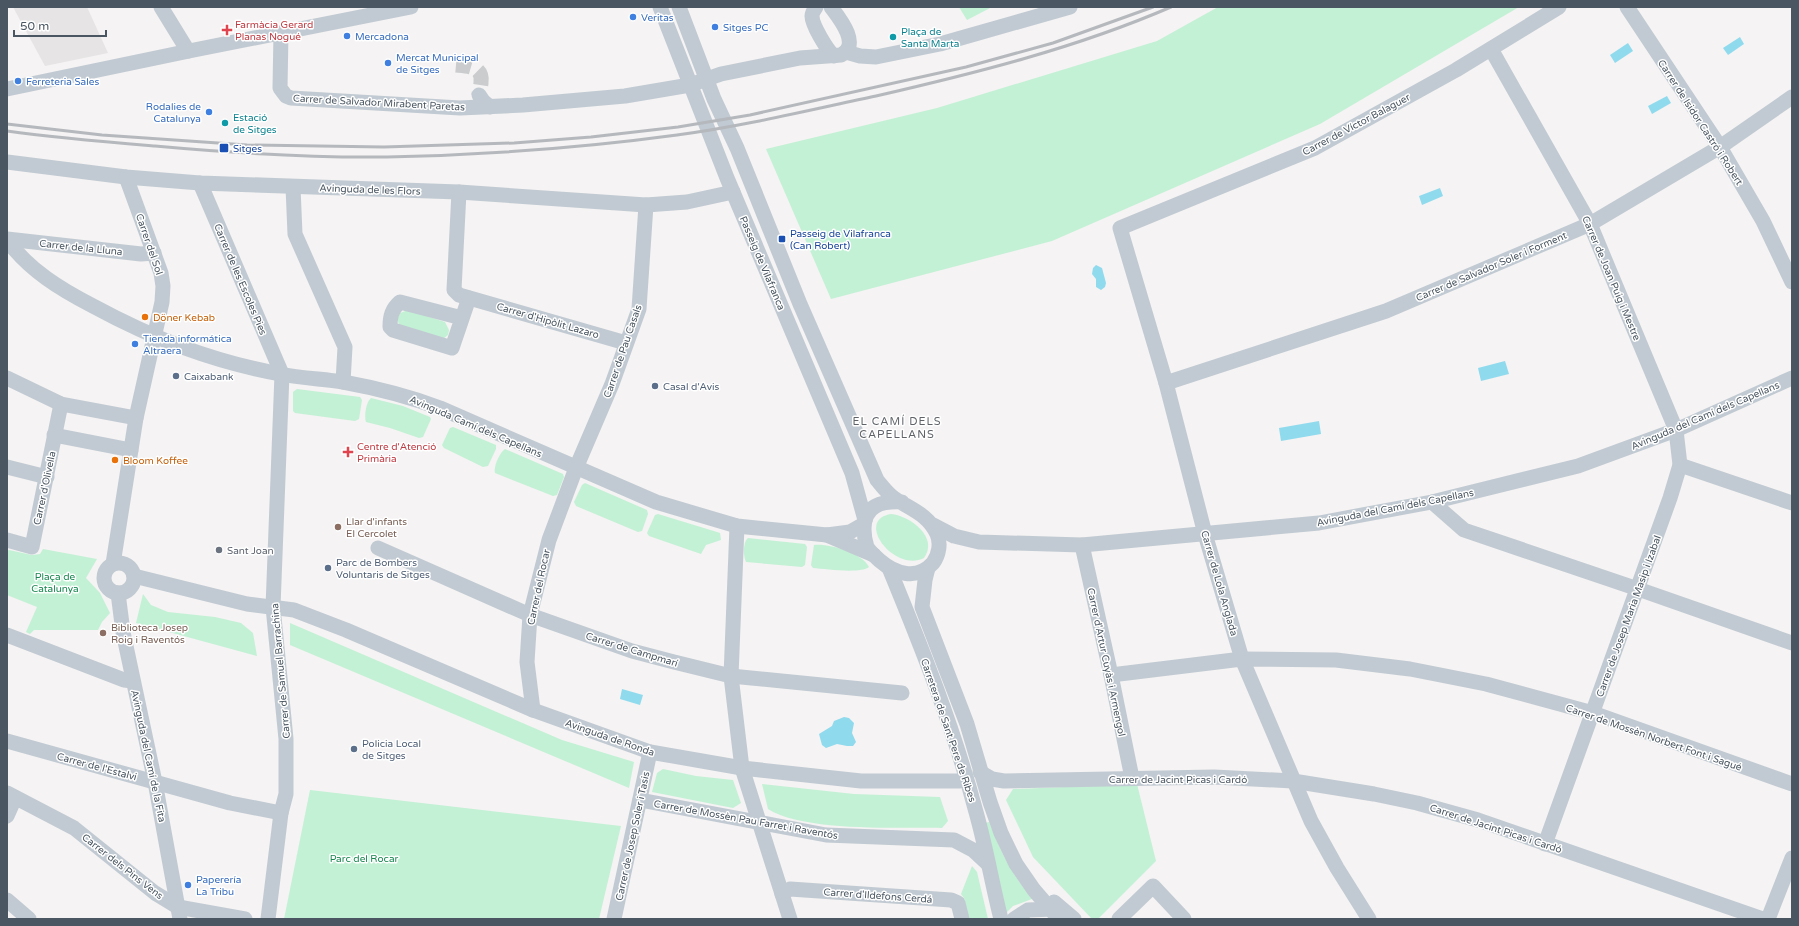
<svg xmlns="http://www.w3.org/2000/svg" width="1799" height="926" font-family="'Varela Round',sans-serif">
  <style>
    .education { fill: #e6e4e5 }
    .green { fill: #c3f1d5 }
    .water { fill: #90daee }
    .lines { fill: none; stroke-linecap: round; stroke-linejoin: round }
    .minor-tunnel { stroke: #caccce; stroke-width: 15; stroke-dasharray: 15 8; stroke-linecap: butt }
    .minor { stroke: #c1cad2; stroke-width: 15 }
    .rail { stroke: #b5b8bd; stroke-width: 3 }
    .shop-dot { fill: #3f7fe0; stroke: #fff; stroke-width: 1.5 }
    .health-dot { fill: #e0444e; stroke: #fff; stroke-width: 1.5 }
    .culture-dot { fill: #0f9aa8; stroke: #fff; stroke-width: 1.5 }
    .transit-dot { fill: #1a4fb4; stroke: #fff; stroke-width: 1.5 }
    .food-dot { fill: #e8710a; stroke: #fff; stroke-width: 1.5 }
    .service-dot { fill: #5c6f8a; stroke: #fff; stroke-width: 1.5 }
    .education-dot { fill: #8d6e63; stroke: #fff; stroke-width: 1.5 }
    .worship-dot { fill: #6b7280; stroke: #fff; stroke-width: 1.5 }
    .labels { text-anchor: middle; stroke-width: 3; stroke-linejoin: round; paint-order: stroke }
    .shop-label { font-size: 10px; fill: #366cbe; stroke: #fff; text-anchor: start }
    .health-label { font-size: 10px; fill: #be3a42; stroke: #fff; text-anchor: start }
    .culture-label { font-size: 10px; fill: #0d838f; stroke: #fff; text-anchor: start }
    .street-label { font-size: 10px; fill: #4a5661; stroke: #fff }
    .transit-label { font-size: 10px; fill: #164399; stroke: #fff; text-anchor: start }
    .food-label { font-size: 10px; fill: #c56008; stroke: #fff; text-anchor: start }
    .service-label { font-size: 10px; fill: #4e5e75; stroke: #fff; text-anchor: start }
    .education-label { font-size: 10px; fill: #785e54; stroke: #fff; text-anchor: start }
    .worship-label { font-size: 10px; fill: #5b616d; stroke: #fff; text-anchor: start }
    .park-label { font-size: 10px; fill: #17864f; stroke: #fff }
    .neighbourhood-label { font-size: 11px; letter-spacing: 1px; fill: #5f6368; stroke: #fff }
  </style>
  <rect width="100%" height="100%" fill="#f5f3f3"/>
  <polygon class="education" points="13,7 87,7 108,53 45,66"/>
  <g class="green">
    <polygon points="959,7 992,7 967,20"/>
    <polygon points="1218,7 1519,7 1320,124 1052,241 831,299 766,149 937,108 1157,41"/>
    <polygon points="408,310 445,322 449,330 448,335 443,339 400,326 397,320 400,313"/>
    <polygon points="297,389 360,397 362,400 359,419 355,421 295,413 293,411 293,392"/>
    <path d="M371,398L403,406L430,417L431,419L423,437L419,438L390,428L366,422C364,416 366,402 371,398Z"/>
    <polygon points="453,427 496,445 496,449 488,466 483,467 444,448 442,445 450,428"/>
    <path d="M505,449L563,474L564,477L557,495L553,496L495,473C493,467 500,452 505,449Z"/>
    <polygon points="585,483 647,510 648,514 642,531 638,532 576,506 574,502 582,485"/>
    <polygon points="658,514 717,532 720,533 721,540 706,545 701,554 649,536 647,533 655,515"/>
    <path d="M891,514C910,516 939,537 924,558C894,573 854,520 891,514Z"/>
    <path d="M748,538L805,544L807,547L805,565L802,567L746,562C743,556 743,542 748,538Z"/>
    <path d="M814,545C828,543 863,553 869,567C860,574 826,569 813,568L811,565Z"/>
    <polygon points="43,549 97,559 86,578 100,593 110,613 102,622 98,630 34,630 30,634 26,632 37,607 7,595 7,551 9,550 32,555 40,554"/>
    <polygon points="143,594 151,605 168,612 215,617 241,623 253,633 257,656 136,623"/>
    <polygon points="290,623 562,740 634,762 629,788 290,645"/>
    <polygon points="663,769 696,776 733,780 741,803 733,808 652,792 657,773"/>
    <path d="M762,784L854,794L940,797L948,821L942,828C898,827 804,832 768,809Z"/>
    <polygon points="1137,784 1156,861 1098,919 1092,919 1033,857 1006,800 1013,789"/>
    <polygon points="310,790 621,826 599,919 284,919"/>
    <path d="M989,822C1000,849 1011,875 1032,897V899L1013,906L1006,913L985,823Z"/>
    <polygon points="972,866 977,872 988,919 969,919 964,898 961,894"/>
  </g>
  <g class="water">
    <polygon points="1740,37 1744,44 1728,55 1723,48"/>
    <polygon points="1628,43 1633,51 1615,63 1610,55"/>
    <polygon points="1667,96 1671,103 1652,114 1648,106"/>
    <polygon points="1440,188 1443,196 1422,205 1419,196"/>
    <polygon points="1096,265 1102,268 1106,283 1105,287 1101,290 1096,287 1096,279 1092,274 1093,268"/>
    <polygon points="1505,361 1509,374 1481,381 1478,368"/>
    <polygon points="1319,421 1321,434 1281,441 1279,428"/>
    <polygon points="622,689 643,695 640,705 620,699"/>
    <polygon points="844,717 849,718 854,723 852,733 856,742 853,746 847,746 837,744 826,748 822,745 819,734 832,726 834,721"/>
  </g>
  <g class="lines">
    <path class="minor-tunnel" d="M456,65C467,66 483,66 481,82C481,87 479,90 479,95"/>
    <g class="minor">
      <polyline points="161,7 188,51"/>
      <polyline points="660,7 727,178 852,473 865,520"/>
      <path d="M679,7L714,99L737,148L800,304L877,480C882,486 887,493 894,498C910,509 928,514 937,534C941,543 939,555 933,563C917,581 895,574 879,560C875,556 870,552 867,547C865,541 864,535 864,529C864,505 882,501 902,502"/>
      <path d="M816,7C814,10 812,13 812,16C812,25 827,50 834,56"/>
      <polyline points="1627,7 1720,147 1763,221 1792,282"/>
      <path d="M281,33L280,88L286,96L291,98L460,108L523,105L625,96L690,85L721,74L800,58L841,55C861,45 840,19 831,7"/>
      <polyline points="1491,49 1590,224 1676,430 1680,465 1670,498 1545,844"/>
      <polyline points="846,52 860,56 876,57 940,44 1070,7"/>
      <polyline points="7,89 194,50 411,7"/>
      <polyline points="479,95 483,101 490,107"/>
      <polyline points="7,162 126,177 200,183 459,192 646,205 687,202 733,192"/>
      <polyline points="200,183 282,374 273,607 286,739 286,794 281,813 268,919"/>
      <polyline points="293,187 295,234 345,347 343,382"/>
      <polyline points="459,192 454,290 459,295 626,343"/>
      <polyline points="7,239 141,254 154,253"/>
      <path d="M7,240C29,270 60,289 93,306C154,339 211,361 280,374C301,378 322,379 343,382C376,388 408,396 440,408L656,502L737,526L827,535L874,555"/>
      <path d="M462,318L400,302C392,309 390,316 390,327L393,330L452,348L469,298"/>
      <polyline points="7,378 61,404 136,418"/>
      <polyline points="1166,383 1386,311 1590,224 1720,147 1792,97"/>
      <polyline points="54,435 131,450"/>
      <polyline points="1680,465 1792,503"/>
      <polyline points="7,467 47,477"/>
      <polyline points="1432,502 1464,530 1638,589 1792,643"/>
      <polyline points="933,525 954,536 979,542 1082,545 1319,523 1432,502 1578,466 1676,430 1792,378"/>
      <polyline points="737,526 731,676 742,768 790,919"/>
      <polyline points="827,535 850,532 864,524"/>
      <polyline points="7,540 32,547 61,404"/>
      <polyline points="1082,545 1111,675 1132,778"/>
      <polyline points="378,548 530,615 632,651 674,662 731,676 902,693"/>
      <circle cx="119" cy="578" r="15"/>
      <polyline points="113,564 136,418 162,302 163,286 161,273 126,177"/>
      <path d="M889,568C922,648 954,729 976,812C986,847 992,884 1001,919"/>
      <polyline points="928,568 925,580 922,607 967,724 990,802 1001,833 1016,864 1034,890 1059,919"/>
      <polyline points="134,576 247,604 294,610 346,630 533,710 650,752 742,768 861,781 960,781 966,779"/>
      <polyline points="118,593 123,632 155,782 180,919"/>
      <polyline points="7,635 124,680 133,681"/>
      <polyline points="1111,675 1242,659 1336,660 1410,669 1486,684 1593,713 1792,784"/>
      <polyline points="533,710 527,662 530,615 549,540 576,468 612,384 639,309 646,205"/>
      <polyline points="7,741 230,803 281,813"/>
      <polyline points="980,772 992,779 1004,781 1214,777 1293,781 1374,794 1417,803 1478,820 1763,919"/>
      <polyline points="7,793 74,828 155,893 178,907 245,919"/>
      <polyline points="640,800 826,835 954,840 973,850 988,864"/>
      <polyline points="7,816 15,798"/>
      <polyline points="782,894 790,889 951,900 958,903 962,919"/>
      <polyline points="7,900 29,919"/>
      <polyline points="1054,902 1074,919"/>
      <polyline points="614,919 650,752"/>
      <polyline points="1014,919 1028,910 1054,909"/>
      <polyline points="1119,919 1153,886 1184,919"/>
      <polyline points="1369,919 1337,868 1311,821 1242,659 1205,534 1166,383 1120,228 1315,148 1456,70 1559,7"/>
      <polyline points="1768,919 1792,858"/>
    </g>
    <g class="rail">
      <polyline points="7,124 102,135 247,145 384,147 514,143 591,137 678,127 750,115 966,67 1053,43 1153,7"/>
      <path d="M7,131C56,138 106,142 155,146C232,153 309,158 387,157C484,155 581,148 677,135C744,126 810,110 876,96C976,73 1076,48 1171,7"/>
    </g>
  </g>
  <g class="shop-dot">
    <circle cx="633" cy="17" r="4"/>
    <circle cx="715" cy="27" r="4"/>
    <circle cx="347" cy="36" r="4"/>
    <circle cx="388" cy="63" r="4"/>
    <circle cx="18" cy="81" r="4"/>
    <circle cx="209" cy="112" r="4"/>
    <circle cx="135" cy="344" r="4"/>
    <circle cx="188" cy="885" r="4"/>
  </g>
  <g class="health-dot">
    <path d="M225 24h4v4h4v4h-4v4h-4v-4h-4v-4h4z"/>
    <path d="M346 446h4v4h4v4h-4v4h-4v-4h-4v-4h4z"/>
  </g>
  <g class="culture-dot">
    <circle cx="893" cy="37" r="4"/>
    <circle cx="225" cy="123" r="4"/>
  </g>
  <g class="transit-dot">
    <rect x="219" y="143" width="10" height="10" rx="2"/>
    <rect x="778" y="235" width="8" height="8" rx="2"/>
  </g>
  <g class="food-dot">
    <circle cx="145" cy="317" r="4"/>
    <circle cx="115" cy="460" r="4"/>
  </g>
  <g class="service-dot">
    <circle cx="176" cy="376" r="4"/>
    <circle cx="655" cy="386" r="4"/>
    <circle cx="328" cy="568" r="4"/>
    <circle cx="354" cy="749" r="4"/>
  </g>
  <g class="education-dot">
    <circle cx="338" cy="527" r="4"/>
    <circle cx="103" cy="633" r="4"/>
  </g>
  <circle class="worship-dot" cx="219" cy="550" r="4"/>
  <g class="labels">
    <g class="shop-label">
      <text x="641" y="21">Veritas</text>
      <text x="723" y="31">Sitges PC</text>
      <text x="355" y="40">Mercadona</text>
      <text x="396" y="61">Mercat Municipal<tspan x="396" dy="12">de Sitges</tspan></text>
      <text x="26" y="85">Ferreteria Sales</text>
      <text x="201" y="110" text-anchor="end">Rodalies de<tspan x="201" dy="12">Catalunya</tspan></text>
      <text x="143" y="342">Tienda informática<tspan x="143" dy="12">Altraera</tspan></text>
      <text x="196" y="883">Paperería<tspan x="196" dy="12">La Tribu</tspan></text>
    </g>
    <g class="health-label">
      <text x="235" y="28">Farmàcia Gerard<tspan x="235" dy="12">Planas Nogué</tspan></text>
      <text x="357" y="450">Centre d'Atenció<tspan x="357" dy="12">Primària</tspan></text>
    </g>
    <g class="culture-label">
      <text x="901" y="35">Plaça de<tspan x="901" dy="12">Santa Marta</tspan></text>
      <text x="233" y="121">Estació<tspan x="233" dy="12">de Sitges</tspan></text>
    </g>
    <g class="street-label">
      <text transform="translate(379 102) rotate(3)" y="4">Carrer de Salvador Mirabent Paretas</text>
      <text transform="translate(1701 122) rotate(57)" y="4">Carrer de Isidor Castró i Robert</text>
      <text transform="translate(1356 124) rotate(-28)" y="4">Carrer de Víctor Balaguer</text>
      <text transform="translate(370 189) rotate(2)" y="4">Avinguda de les Flors</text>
      <text transform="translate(150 244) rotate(71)" y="4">Carrer del Sol</text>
      <text transform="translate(81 247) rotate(6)" y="4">Carrer de la Lluna</text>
      <text transform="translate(763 263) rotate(67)" y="4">Passeig de Vilafranca</text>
      <text transform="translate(1491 266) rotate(-23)" y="4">Carrer de Salvador Soler i Forment</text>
      <text transform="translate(1612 278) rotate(67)" y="4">Carrer de Joan Puig i Mestre</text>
      <text transform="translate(241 279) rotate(67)" y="4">Carrer de les Escoles Pies</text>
      <text transform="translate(548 320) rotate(16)" y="4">Carrer d'Hipòlit Lazaro</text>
      <text transform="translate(622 351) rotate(-71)" y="4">Carrer de Pau Casals</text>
      <text transform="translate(1705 415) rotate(-23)" y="4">Avinguda del Camí dels Capellans</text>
      <text transform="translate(476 426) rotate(23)" y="4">Avinguda Camí dels Capellans</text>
      <text transform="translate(44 488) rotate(-78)" y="4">Carrer d'Olivella</text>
      <text transform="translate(1395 507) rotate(-11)" y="4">Avinguda del Camí dels Capellans</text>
      <text transform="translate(1220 583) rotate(74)" y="4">Carrer de Lola Anglada</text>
      <text transform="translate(538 587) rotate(-78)" y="4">Carrer del Rocar</text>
      <text transform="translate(1628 616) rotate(-70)" y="4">Carrer de Josep Maria Masip i Izabal</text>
      <text transform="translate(632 649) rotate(17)" y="4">Carrer de Campmarí</text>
      <text transform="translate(1107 662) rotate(78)" y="4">Carrer d'Artur Cuyàs i Armengol</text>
      <text transform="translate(280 671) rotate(-95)" y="4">Carrer de Samuel Barrachina</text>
      <text transform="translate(949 730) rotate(71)" y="4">Carretera de Sant Pere de Ribes</text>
      <text transform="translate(610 737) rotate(19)" y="4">Avinguda de Ronda</text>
      <text transform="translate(1654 737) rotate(19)" y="4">Carrer de Mossèn Norbert Font i Sagué</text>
      <text transform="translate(149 756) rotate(78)" y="4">Avinguda del Camí de la Fita</text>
      <text transform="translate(97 766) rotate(15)" y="4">Carrer de l'Estalvi</text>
      <text x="1178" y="783">Carrer de Jacint Picas i Cardó</text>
      <text transform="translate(746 819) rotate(10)" y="4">Carrer de Mossèn Pau Farret i Raventós</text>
      <text transform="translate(1496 828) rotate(18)" y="4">Carrer de Jacint Picas i Cardó</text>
      <text transform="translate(632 836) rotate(-78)" y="4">Carrer de Josep Soler i Tasis</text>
      <text transform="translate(123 866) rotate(38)" y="4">Carrer dels Pins Vens</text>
      <text transform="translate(878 895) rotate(4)" y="4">Carrer d'Ildefons Cerdá</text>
    </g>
    <g class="transit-label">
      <text x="233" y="152">Sitges</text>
      <text x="790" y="237">Passeig de Vilafranca<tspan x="790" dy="12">(Can Robert)</tspan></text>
    </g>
    <g class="food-label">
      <text x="153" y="321">Döner Kebab</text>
      <text x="123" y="464">Bloom Koffee</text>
    </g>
    <g class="service-label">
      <text x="184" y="380">Caixabank</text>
      <text x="663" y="390">Casal d'Avis</text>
      <text x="336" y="566">Parc de Bombers<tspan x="336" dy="12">Voluntaris de Sitges</tspan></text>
      <text x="362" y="747">Policia Local<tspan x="362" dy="12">de Sitges</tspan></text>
    </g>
    <g class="education-label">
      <text x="346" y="525">Llar d'infants<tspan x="346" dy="12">El Cercolet</tspan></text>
      <text x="111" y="631">Biblioteca Josep<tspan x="111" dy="12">Roig i Raventós</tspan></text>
    </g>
    <g class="worship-label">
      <text x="227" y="554">Sant Joan</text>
    </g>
    <g class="park-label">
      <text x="55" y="580">Plaça de<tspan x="55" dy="12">Catalunya</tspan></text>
      <text x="364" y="862">Parc del Rocar</text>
    </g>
    <g class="neighbourhood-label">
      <text x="897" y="425">EL CAMÍ DELS<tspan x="897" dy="13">CAPELLANS</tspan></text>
    </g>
  </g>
  <rect width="1799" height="926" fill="none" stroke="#4a5661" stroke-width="16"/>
  <path d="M14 30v6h92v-6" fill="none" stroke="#4a5661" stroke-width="2"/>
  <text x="20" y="30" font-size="12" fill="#4a5661" stroke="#ffffff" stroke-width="3" paint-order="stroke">50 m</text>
</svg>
